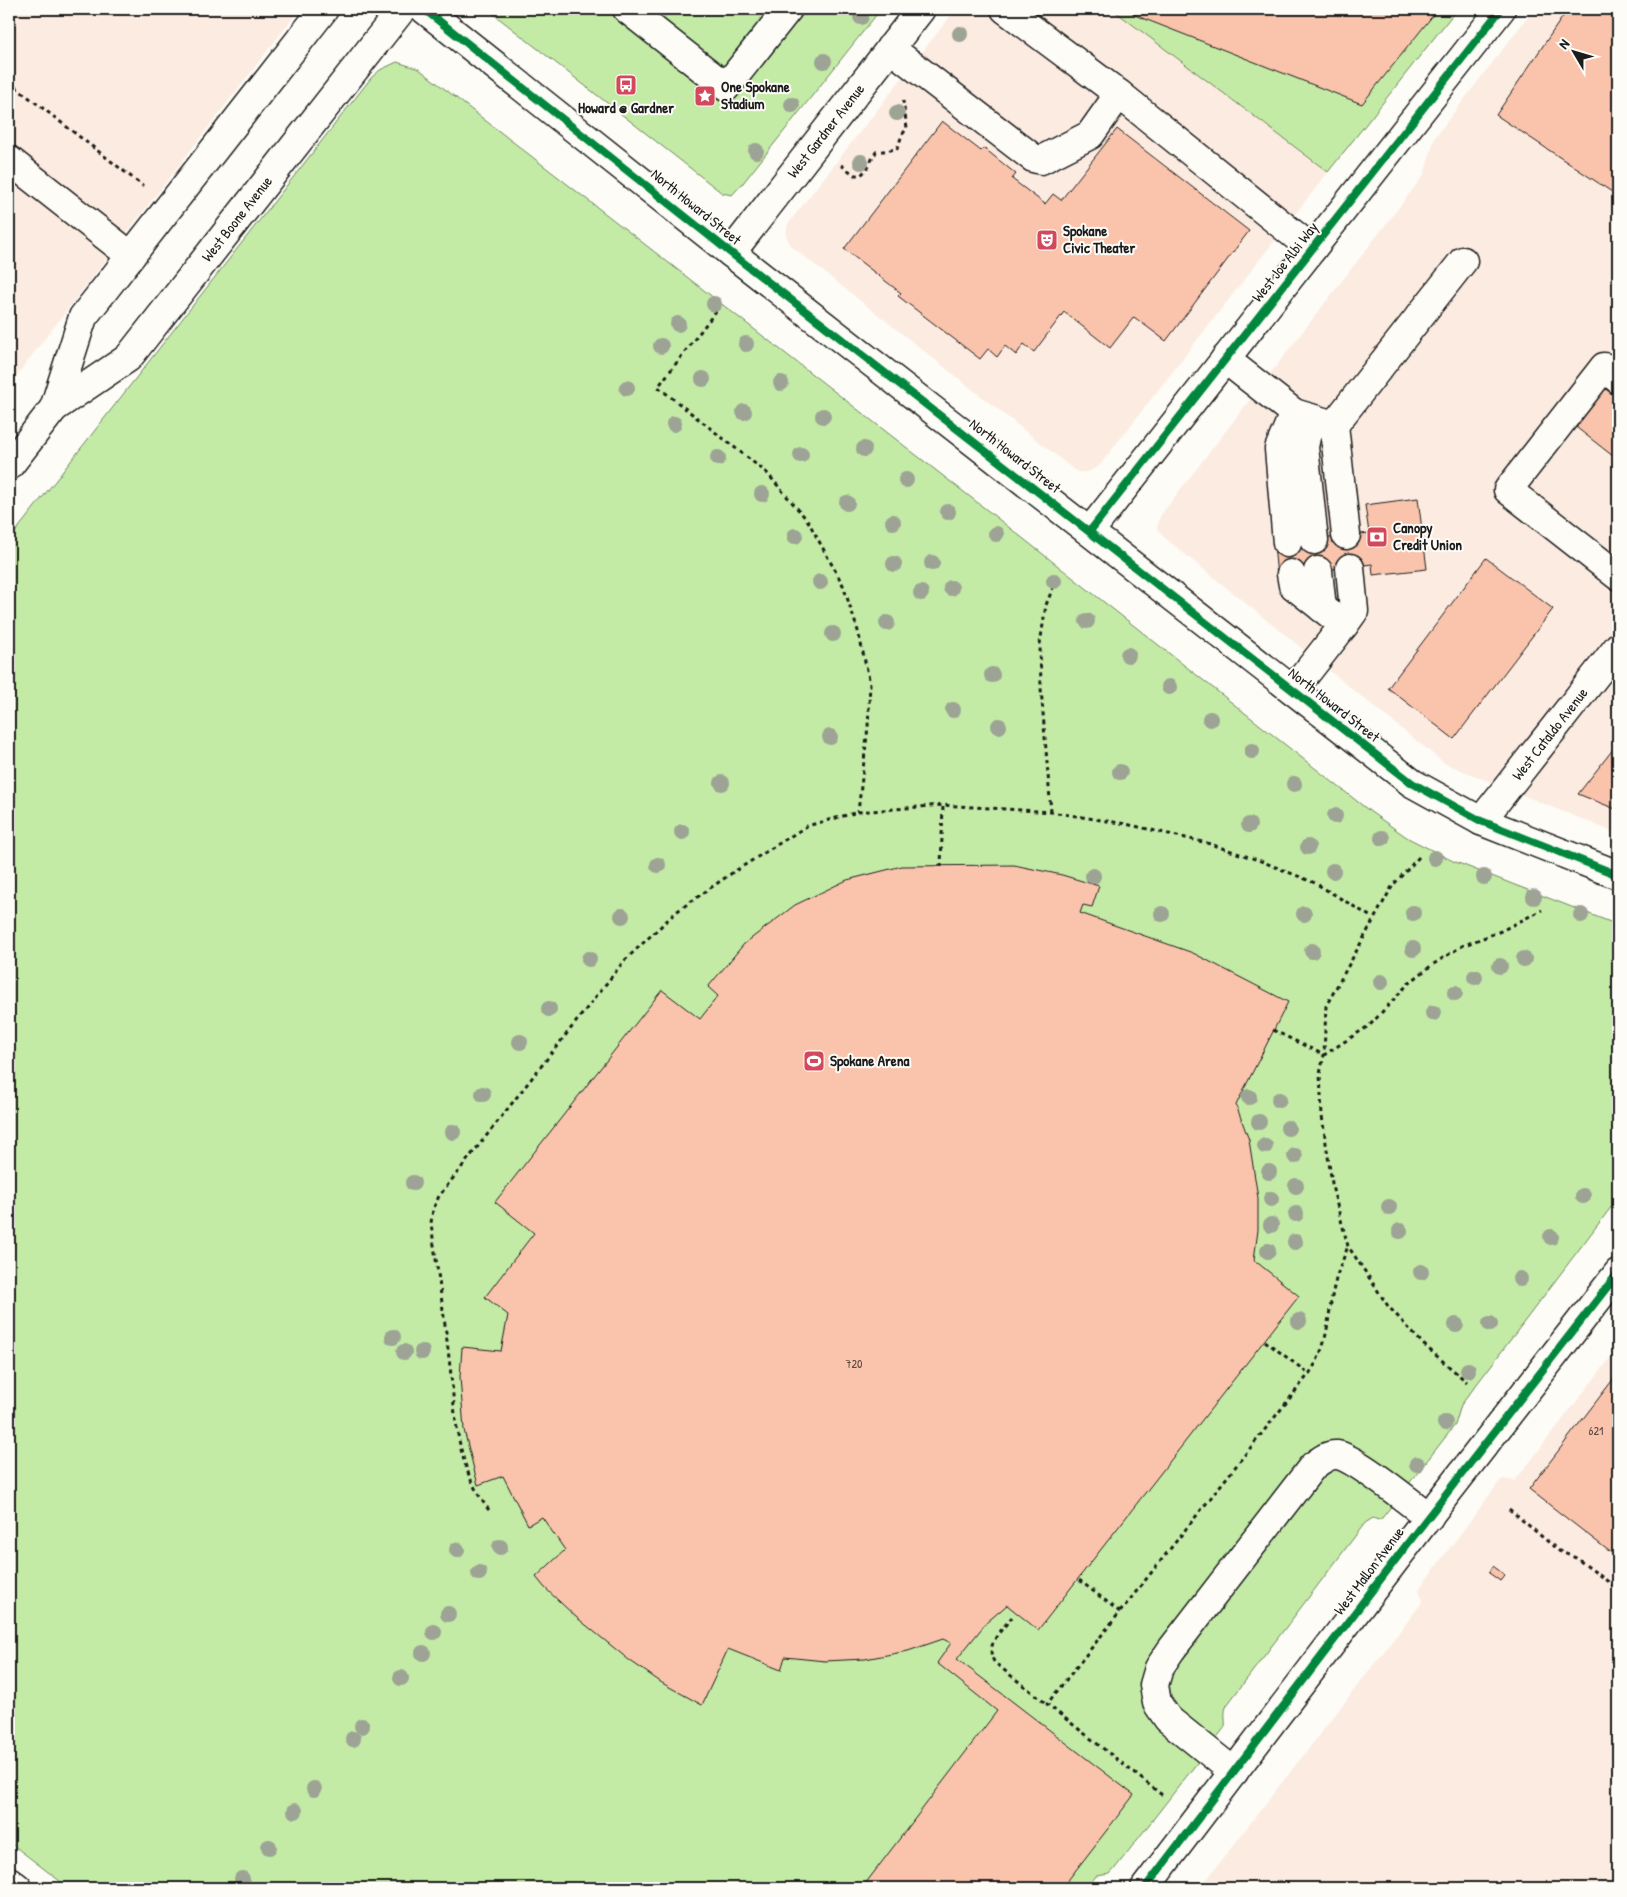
<svg xmlns="http://www.w3.org/2000/svg" width="1627" height="1897" font-family="'Patrick Hand',sans-serif">
  <style>
    .built { fill: #fcebe0 }
    .green { fill: #c3eba6; stroke: #708461 }
    .building { fill: #fac4ac; stroke: #1c1c1c }
    .lines { fill: none; stroke-linecap: round; stroke-linejoin: round }
    .minor-casing { stroke: #1c1c1c; stroke-width: 31 }
    .major-casing { stroke: #1c1c1c; stroke-width: 31 }
    .path { stroke: #1c1c1c; stroke-width: 3; stroke-dasharray: 4 4; stroke-linecap: butt }
    .minor { stroke: #fdfcf7; stroke-width: 28 }
    .major { stroke: #fdfcf7; stroke-width: 28 }
    .cycleway-casing { stroke: #fdfcf7; stroke-width: 11 }
    .cycleway { stroke: #00873e; stroke-width: 8 }
    .tree { fill: #9da395 }
    .labels { text-anchor: middle; stroke-width: 4; stroke-linejoin: round; paint-order: stroke }
    .number-label { font-size: 12px; fill: #544640 }
    .poi-label { font-size: 15px; font-weight: bold; fill: #1c1c1c; stroke: #fdfcf7; text-anchor: start }
    .street-label { font-size: 15px; fill: #1c1c1c; stroke: #fdfcf7 }
  </style>
  <rect width="100%" height="100%" fill="#fdfcf7"/>
  <filter id="ink" filterUnits="userSpaceOnUse"><feTurbulence type="fractalNoise" baseFrequency=".02" numOctaves="2"/><feDisplacementMap in="SourceGraphic" scale="10" xChannelSelector="R" yChannelSelector="G"/><feConvolveMatrix kernelMatrix="1 2 1 2 8 2 1 2 1" color-interpolation-filters="sRGB"/></filter>
  <g filter="url(#ink)">
    <g class="built">
      <polygon points="9,9 298,9 296,14 9,385"/>
      <polygon points="956,9 1112,9 1328,172 1099,466 1088,472 1077,472 791,246 786,235 788,224"/>
      <polygon points="1534,9 1618,9 1618,834 1444,763 1165,538 1157,528 1160,516 1424,175 1435,137"/>
      <polygon points="1618,1348 1618,1888 1193,1888 1204,1883 1421,1604 1422,1598 1419,1589 1500,1481 1503,1479 1515,1481"/>
    </g>
    <g class="green">
      <polygon points="487,9 881,9 743,183 732,195 722,193"/>
      <polygon points="1112,9 1457,9 1328,172"/>
      <path d="M397,62L419,69L978,503L1372,813L1408,838L1453,861L1618,925V1198L1461,1405L1455,1425L1382,1518L1378,1520L1373,1518L1365,1523L1227,1705C1223,1713 1226,1719 1225,1727L1116,1867L1110,1874L1096,1876L1087,1888H69L9,1842V540L371,78L380,70Z"/>
    </g>
    <g class="building">
      <polygon points="1127,9 1438,9 1362,104 1137,16"/>
      <polygon points="1568,9 1618,9 1618,196 1496,115"/>
      <polygon points="942,121 981,151 984,148 1016,174 1012,179 1045,204 1053,194 1061,200 1117,129 1249,231 1166,341 1134,317 1110,348 1064,312 1034,352 1024,344 1016,355 1005,346 997,357 988,349 980,359 898,296 901,293 844,249"/>
      <polygon points="1602,386 1618,399 1618,460 1572,424"/>
      <polygon points="1418,498 1427,569 1373,575 1372,564 1277,576 1274,545 1369,533 1365,505"/>
      <polygon points="1486,558 1553,609 1454,739 1388,688"/>
      <polygon points="1618,743 1618,810 1578,794"/>
      <polygon points="1014,865 1062,875 1099,886 1092,907 1083,905 1080,913 1193,953 1288,1002 1236,1105 1249,1140 1258,1198 1258,1230 1254,1260 1299,1296 1038,1630 1007,1605 986,1623 957,1659 1134,1795 1062,1888 862,1888 997,1711 937,1663 951,1643 943,1639 908,1651 865,1659 825,1661 785,1657 781,1670 728,1649 702,1705 662,1683 629,1660 576,1617 545,1588 536,1577 565,1550 542,1517 528,1525 503,1476 478,1485 464,1430 460,1377 462,1347 501,1351 508,1315 485,1297 534,1233 495,1202 662,990 700,1019 718,996 708,987 744,944 795,905 847,880 902,866"/>
      <polygon points="1618,1373 1618,1558 1529,1489"/>
      <polygon points="1493,1566 1505,1575 1500,1581 1489,1573"/>
    </g>
    <g class="lines">
      <g class="minor-casing">
        <g id="minor">
          <polyline points="424,9 731,253 1412,783 1481,821 1618,875"/>
          <polyline points="627,9 726,87 788,9"/>
          <polyline points="1005,9 1119,94"/>
          <polyline points="890,48 1033,158 1041,160 1090,135 1119,94 1312,249"/>
          <polyline points="9,160 131,256"/>
          <polyline points="731,253 921,9"/>
          <polyline points="1225,359 1294,413 1334,425 1463,261"/>
          <polyline points="1618,379 1604,367 1508,490 1618,576"/>
          <polyline points="1310,418 1304,447 1314,540"/>
          <polyline points="1334,425 1346,535"/>
          <polyline points="1090,531 1501,9"/>
          <polyline points="1287,543 1279,449 1294,413"/>
          <polyline points="1318,571 1322,608"/>
          <polyline points="1291,574 1293,585 1344,625 1293,690"/>
          <polyline points="1344,625 1354,611 1350,568"/>
          <polyline points="1481,821 1618,647"/>
          <path d="M1234,1772L1168,1719L1157,1703L1154,1685L1159,1668L1171,1650L1313,1466C1320,1461 1328,1454 1337,1455C1354,1457 1412,1504 1429,1517"/>
          <polyline points="9,1881 18,1888"/>
          <polyline points="1145,1888 1418,1530 1618,1273"/>
        </g>
      </g>
      <g class="major-casing">
        <g id="major">
          <polyline points="54,408 83,317 324,9"/>
          <polyline points="9,466 54,408 128,358 402,9"/>
        </g>
      </g>
      <g class="path">
        <polyline points="9,82 143,186"/>
        <polyline points="841,165 855,175 861,175 866,170 876,152 897,149 902,135 907,128 903,101"/>
        <polyline points="716,311 658,387 767,473 808,521 843,585 858,631 870,683 868,727 858,812"/>
        <polyline points="9,368 13,371"/>
        <polyline points="1051,812 1041,688 1040,644 1046,605 1056,580"/>
        <polyline points="1419,857 1393,885 1326,1006 1324,1055 1320,1074 1322,1116 1333,1190 1348,1246 1388,1306 1424,1345 1467,1382"/>
        <polyline points="941,867 943,805"/>
        <polyline points="1273,1030 1324,1055 1370,1025 1409,983 1432,965 1462,946 1501,931 1542,910"/>
        <polyline points="1265,1341 1309,1374"/>
        <polyline points="1509,1509 1559,1551 1576,1558 1618,1589"/>
        <path d="M489,1510C454,1465 456,1412 449,1358C444,1313 437,1268 431,1223L433,1209L439,1196L624,961L676,912L732,873L807,826L858,812L943,805L1051,812L1126,824L1207,843L1258,860L1315,883L1373,918"/>
        <polyline points="1079,1580 1120,1612"/>
        <path d="M1012,1617C1002,1630 983,1646 995,1663L1047,1704"/>
        <path d="M1162,1795L1047,1704L1309,1374C1331,1342 1326,1318 1335,1283C1338,1270 1344,1258 1348,1246"/>
      </g>
      <use href="#minor" class="minor"/>
      <use href="#major" class="major"/>
      <g class="cycleway-casing">
        <g id="cycleway">
          <polyline points="424,9 731,253 1412,783 1481,821 1618,875"/>
          <polyline points="1090,531 1501,9"/>
          <polyline points="1145,1888 1418,1530 1618,1273"/>
        </g>
      </g>
      <use href="#cycleway" class="cycleway"/>
    </g>
    <g class="tree">
      <circle cx="861" cy="17" r="8"/>
      <circle cx="960" cy="34" r="8"/>
      <circle cx="824" cy="61" r="8"/>
      <circle cx="792" cy="105" r="8"/>
      <circle cx="897" cy="113" r="8"/>
      <circle cx="756" cy="151" r="8"/>
      <circle cx="861" cy="162" r="8"/>
      <circle cx="714" cy="304" r="8"/>
      <circle cx="678" cy="324" r="8"/>
      <circle cx="746" cy="344" r="8"/>
      <circle cx="661" cy="346" r="8"/>
      <circle cx="703" cy="379" r="8"/>
      <circle cx="781" cy="383" r="8"/>
      <circle cx="627" cy="388" r="8"/>
      <circle cx="744" cy="412" r="8"/>
      <circle cx="823" cy="416" r="8"/>
      <circle cx="674" cy="424" r="8"/>
      <circle cx="864" cy="449" r="8"/>
      <circle cx="801" cy="455" r="8"/>
      <circle cx="718" cy="458" r="8"/>
      <circle cx="906" cy="480" r="8"/>
      <circle cx="762" cy="494" r="8"/>
      <circle cx="847" cy="503" r="8"/>
      <circle cx="948" cy="512" r="8"/>
      <circle cx="893" cy="522" r="8"/>
      <circle cx="996" cy="534" r="8"/>
      <circle cx="795" cy="536" r="8"/>
      <circle cx="932" cy="563" r="8"/>
      <circle cx="894" cy="564" r="8"/>
      <circle cx="1054" cy="581" r="8"/>
      <circle cx="820" cy="582" r="8"/>
      <circle cx="951" cy="588" r="8"/>
      <circle cx="921" cy="593" r="8"/>
      <circle cx="1087" cy="621" r="8"/>
      <circle cx="887" cy="623" r="8"/>
      <circle cx="833" cy="634" r="8"/>
      <circle cx="1128" cy="655" r="8"/>
      <circle cx="992" cy="675" r="8"/>
      <circle cx="1169" cy="687" r="8"/>
      <circle cx="953" cy="710" r="8"/>
      <circle cx="1210" cy="719" r="8"/>
      <circle cx="999" cy="726" r="8"/>
      <circle cx="830" cy="737" r="8"/>
      <circle cx="1252" cy="751" r="8"/>
      <circle cx="1120" cy="772" r="8"/>
      <circle cx="722" cy="783" r="8"/>
      <circle cx="1294" cy="784" r="8"/>
      <circle cx="1335" cy="816" r="8"/>
      <circle cx="1249" cy="825" r="8"/>
      <circle cx="682" cy="832" r="8"/>
      <circle cx="1382" cy="838" r="8"/>
      <circle cx="1308" cy="847" r="8"/>
      <circle cx="1435" cy="858" r="8"/>
      <circle cx="658" cy="865" r="8"/>
      <circle cx="1333" cy="871" r="8"/>
      <circle cx="1093" cy="876" r="8"/>
      <circle cx="1484" cy="877" r="8"/>
      <circle cx="1534" cy="897" r="8"/>
      <circle cx="1413" cy="913" r="8"/>
      <circle cx="1162" cy="914" r="8"/>
      <circle cx="1304" cy="914" r="8"/>
      <circle cx="1581" cy="915" r="8"/>
      <circle cx="622" cy="916" r="8"/>
      <circle cx="1413" cy="949" r="8"/>
      <circle cx="1312" cy="951" r="8"/>
      <circle cx="589" cy="959" r="8"/>
      <circle cx="1524" cy="959" r="8"/>
      <circle cx="1500" cy="966" r="8"/>
      <circle cx="1475" cy="977" r="8"/>
      <circle cx="1381" cy="982" r="8"/>
      <circle cx="1455" cy="993" r="8"/>
      <circle cx="549" cy="1009" r="8"/>
      <circle cx="1433" cy="1013" r="8"/>
      <circle cx="520" cy="1042" r="8"/>
      <circle cx="483" cy="1094" r="8"/>
      <circle cx="1249" cy="1097" r="8"/>
      <circle cx="1279" cy="1100" r="8"/>
      <circle cx="1259" cy="1122" r="8"/>
      <circle cx="1288" cy="1128" r="8"/>
      <circle cx="453" cy="1132" r="8"/>
      <circle cx="1265" cy="1146" r="8"/>
      <circle cx="1295" cy="1156" r="8"/>
      <circle cx="1269" cy="1172" r="8"/>
      <circle cx="413" cy="1183" r="8"/>
      <circle cx="1296" cy="1186" r="8"/>
      <circle cx="1583" cy="1196" r="8"/>
      <circle cx="1271" cy="1199" r="8"/>
      <circle cx="1389" cy="1207" r="8"/>
      <circle cx="1296" cy="1214" r="8"/>
      <circle cx="1271" cy="1225" r="8"/>
      <circle cx="1400" cy="1231" r="8"/>
      <circle cx="1551" cy="1237" r="8"/>
      <circle cx="1295" cy="1242" r="8"/>
      <circle cx="1268" cy="1251" r="8"/>
      <circle cx="1421" cy="1272" r="8"/>
      <circle cx="1520" cy="1279" r="8"/>
      <circle cx="1299" cy="1321" r="8"/>
      <circle cx="1490" cy="1324" r="8"/>
      <circle cx="1456" cy="1325" r="8"/>
      <circle cx="393" cy="1337" r="8"/>
      <circle cx="404" cy="1352" r="8"/>
      <circle cx="422" cy="1352" r="8"/>
      <circle cx="1468" cy="1370" r="8"/>
      <circle cx="1445" cy="1423" r="8"/>
      <circle cx="1417" cy="1464" r="8"/>
      <circle cx="500" cy="1547" r="8"/>
      <circle cx="457" cy="1550" r="8"/>
      <circle cx="479" cy="1573" r="8"/>
      <circle cx="448" cy="1614" r="8"/>
      <circle cx="434" cy="1632" r="8"/>
      <circle cx="423" cy="1653" r="8"/>
      <circle cx="401" cy="1678" r="8"/>
      <circle cx="362" cy="1726" r="8"/>
      <circle cx="353" cy="1739" r="8"/>
      <circle cx="314" cy="1789" r="8"/>
      <circle cx="295" cy="1811" r="8"/>
      <circle cx="269" cy="1847" r="8"/>
      <circle cx="242" cy="1879" r="8"/>
    </g>
  </g>
  <defs>
    <g id="bus-square" transform="scale(1.125)"><rect x="-9" y="-9" width="18" height="18" rx="4" fill="#d1495b" stroke="#fdfcf7"/><path d="M-5-6H5V4H4V6H2V4H-2V6H-4V4H-5ZM-3.5-4V0h7V-4ZM-3.5 1.2v1.5H-2V1.2ZM2 1.2v1.5H3.5V1.2Z" fill="#fff"/></g>
    <g id="sight-square" transform="scale(1.125)"><rect x="-9" y="-9" width="18" height="18" rx="4" fill="#d1495b" stroke="#fdfcf7"/><path d="M0-6L1.8-2.2L6-1.7L2.9 1.2L3.7 5.4L0 3.3L-3.7 5.4L-2.9 1.2L-6-1.7L-1.8-2.2Z" fill="#fff"/></g>
    <g id="theatre-square" transform="scale(1.125)"><rect x="-9" y="-9" width="18" height="18" rx="4" fill="#d1495b" stroke="#fdfcf7"/><path d="M-5-5.5Q0-4 5-5.5V0Q5 5 0 6Q-5 5-5 0ZM-3.3-2.5H-1v1.5H-3.3ZM1-2.5H3.3v1.5H1ZM-2.8 1Q0 5.5 2.8 1Z" fill="#fff"/></g>
    <g id="bank-square" transform="scale(1.125)"><rect x="-9" y="-9" width="18" height="18" rx="4" fill="#d1495b" stroke="#fdfcf7"/><path d="M-6-4H6V4H-6ZM0-2.3a2.3 2.3 0 1 0 0 4.6a2.3 2.3 0 1 0 0-4.6Z" fill="#fff"/></g>
    <g id="stadium-square" transform="scale(1.125)"><rect x="-9" y="-9" width="18" height="18" rx="4" fill="#d1495b" stroke="#fdfcf7"/><path d="M0-5a6.5 5 0 1 0 0 10a6.5 5 0 1 0 0-10ZM-3.5-1.8h7v3.6h-7Z" fill="#fff"/></g>
  </defs>
  <g fill-rule="evenodd">
    <use href="#bus-square" x="626" y="85"/>
    <use href="#sight-square" x="705" y="96"/>
    <use href="#theatre-square" x="1047" y="240"/>
    <use href="#bank-square" x="1377" y="537"/>
    <use href="#stadium-square" x="814" y="1061"/>
  </g>
  <g class="labels">
    <g class="number-label">
      <text x="854" y="1368">720</text>
      <text x="1596" y="1435">621</text>
    </g>
    <g class="poi-label">
      <text x="721" y="92">One Spokane<tspan x="721" dy="17">Stadium</tspan></text>
      <text x="626" y="113" text-anchor="middle">Howard @ Gardner</text>
      <text x="1063" y="236">Spokane<tspan x="1063" dy="17">Civic Theater</tspan></text>
      <text x="1393" y="533">Canopy<tspan x="1393" dy="17">Credit Union</tspan></text>
      <text x="830" y="1066">Spokane Arena</text>
    </g>
    <g class="street-label">
      <text transform="translate(826 131) rotate(-52)" y="5">West Gardner Avenue</text>
      <text transform="translate(696 207) rotate(39)" y="5">North Howard Street</text>
      <text transform="translate(237 219) rotate(-52)" y="5">West Boone Avenue</text>
      <text transform="translate(1285 262) rotate(-52)" y="5">West Joe Albi Way</text>
      <text transform="translate(1015 456) rotate(38)" y="5">North Howard Street</text>
      <text transform="translate(1334 705) rotate(38)" y="5">North Howard Street</text>
      <text transform="translate(1550 734) rotate(-52)" y="5">West Cataldo Avenue</text>
      <text transform="translate(1369 1571) rotate(-53)" y="5">West Mallon Avenue</text>
    </g>
  </g>
  <rect width="1627" height="1897" fill="none" stroke="#fdfcf7" stroke-width="30"/>
  <rect x="15" y="15" width="1597" height="1867" fill="none" stroke="#1c1c1c" stroke-width="2" filter="url(#ink)"/>
  <g transform="translate(1574 52) rotate(308)" stroke="#fdfcf7" stroke-width="4" paint-order="stroke">
  <path d="M0-4L9 19L0 12L-9 19Z" fill="#1c1c1c"/>
  <text y="-8" font-size="14" font-weight="bold" text-anchor="middle" fill="#1c1c1c">N</text>
  </g>
</svg>
